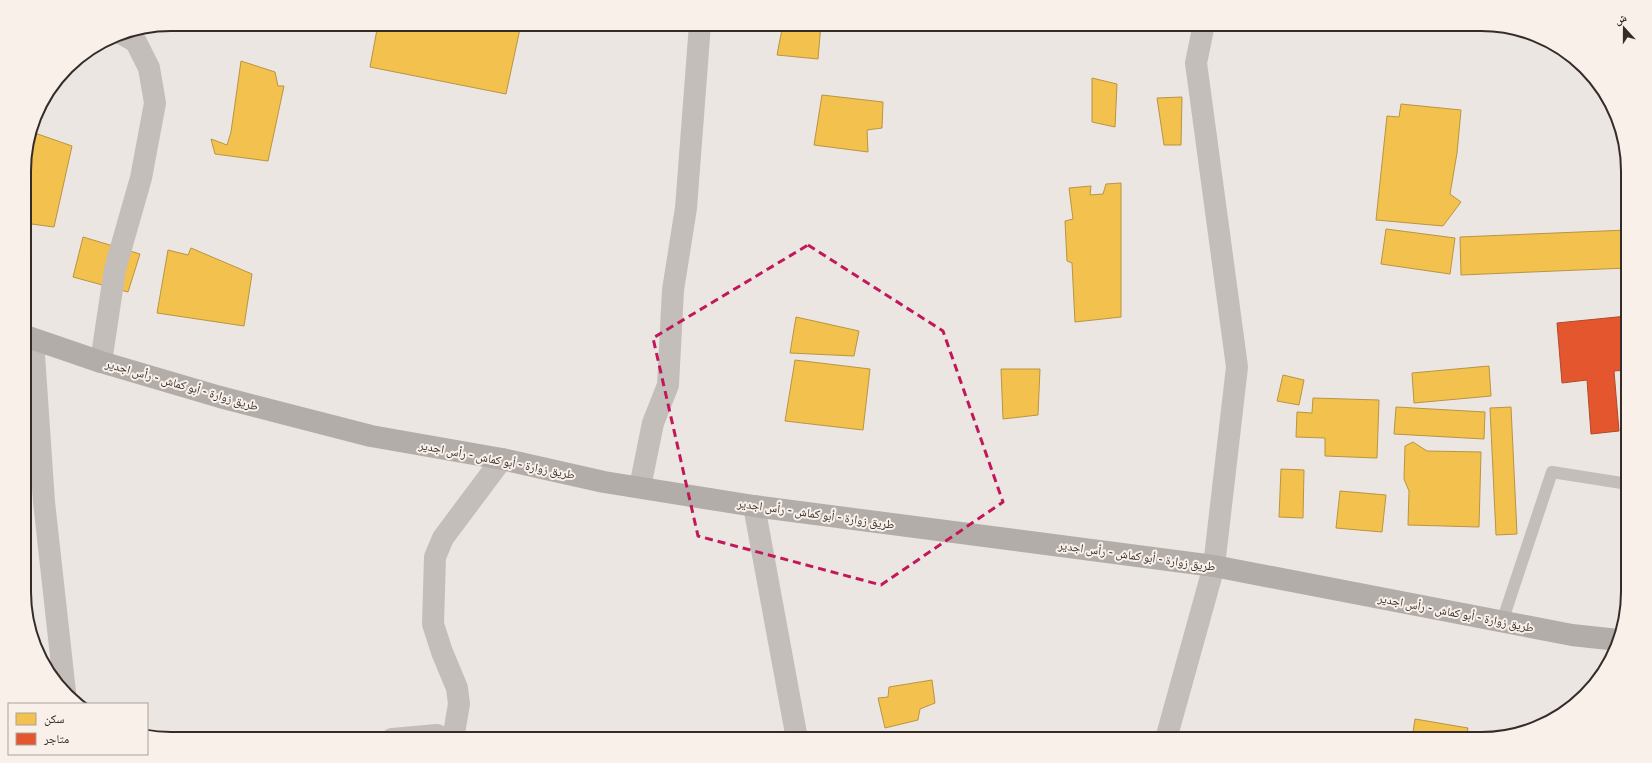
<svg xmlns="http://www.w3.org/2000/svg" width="1652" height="763" font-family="'IBM Plex Sans','Noto Naskh Arabic',sans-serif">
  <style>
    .homes { fill: #f2c14e; stroke: #b99443 }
    .shops { fill: #e4572e; stroke: #b04a2c }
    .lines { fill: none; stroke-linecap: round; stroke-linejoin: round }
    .lane { stroke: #c4bebb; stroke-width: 12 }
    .street { stroke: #c4bebb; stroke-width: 22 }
    .primary { stroke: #b3adaa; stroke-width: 22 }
    .marked { fill: none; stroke: #c2185b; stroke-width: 3; stroke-dasharray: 8 5; stroke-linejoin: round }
    .labels { text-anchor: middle; stroke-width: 4; stroke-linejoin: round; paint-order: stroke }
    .street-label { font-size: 12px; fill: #352c29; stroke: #f8f0e9 }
    .rim { fill: none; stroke: #352c29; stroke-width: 2 }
  </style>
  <rect width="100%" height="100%" fill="#ebe6e1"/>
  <g class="homes">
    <polygon points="378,24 521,24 506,94 370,67"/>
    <polygon points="783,24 821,24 818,59 777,55"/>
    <polygon points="241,61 275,72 278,86 284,86 268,161 215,154 211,139 227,145 231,132"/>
    <polygon points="1092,78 1117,84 1115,127 1092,122"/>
    <polygon points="822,95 883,102 882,128 867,130 868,152 814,145"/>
    <polygon points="1182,97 1181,145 1164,145 1157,98"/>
    <polygon points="1401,104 1461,110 1457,153 1450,194 1461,202 1443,226 1376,220 1387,116 1399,117"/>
    <polygon points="32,132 72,146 54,227 24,223 24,161"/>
    <polygon points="1121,183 1121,317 1075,322 1072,263 1067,261 1065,221 1073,219 1069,188 1091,186 1090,195 1103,194 1106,184"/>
    <polygon points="1386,229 1455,238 1450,274 1381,264"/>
    <polygon points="1627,230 1627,268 1461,275 1460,237"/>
    <polygon points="83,237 140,254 128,292 73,277"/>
    <polygon points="191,248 252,274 244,326 157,313 168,250 188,255"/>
    <polygon points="796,317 859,331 854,356 790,353"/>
    <polygon points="795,360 870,369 863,430 785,421"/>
    <polygon points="1489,366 1491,396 1414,403 1412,373"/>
    <polygon points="1001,369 1040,369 1038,415 1003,419"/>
    <polygon points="1283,375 1304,380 1299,405 1277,401"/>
    <polygon points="1313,398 1379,400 1377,458 1325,456 1325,438 1296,437 1297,412 1312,413"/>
    <polygon points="1396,407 1485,412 1484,439 1394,434"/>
    <polygon points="1511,407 1517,534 1496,535 1490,408"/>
    <polygon points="1413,442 1427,451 1481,452 1479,527 1408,525 1409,491 1404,479 1405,446"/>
    <polygon points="1281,469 1304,470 1303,518 1279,517"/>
    <polygon points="1340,491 1386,495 1382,532 1336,528"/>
    <polygon points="932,680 935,703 920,709 918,720 885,728 878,698 888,697 889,687"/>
    <polygon points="1415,719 1468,728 1466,739 1412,739"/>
  </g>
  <polygon class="shops" points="1627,316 1627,370 1614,371 1619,431 1591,434 1587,380 1562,383 1557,323"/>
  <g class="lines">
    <polyline class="lane" points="1502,622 1552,472 1628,484"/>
    <g class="street">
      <polyline points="33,340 44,502 65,692"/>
      <polyline points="101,362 115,269 141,178 155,103 149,68 136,42 122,34"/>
      <polyline points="640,487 653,423 668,385 673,290 686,208 700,24"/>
      <polyline points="754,506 797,739"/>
      <polyline points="392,739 437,735 445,739"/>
      <polyline points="453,739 459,704 457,688 442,652 433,624 435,557 443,538 502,459"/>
      <polyline points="1166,739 1214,566 1237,367 1196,63 1204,24"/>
    </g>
    <polyline class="primary" points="25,336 101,362 220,397 371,436 502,459 604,482 754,506 1214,566 1572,635 1618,640"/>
  </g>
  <path class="marked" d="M808,245L943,331L1003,502L881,585L698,536L653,338Z"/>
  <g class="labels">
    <g class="street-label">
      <text transform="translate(182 385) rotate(16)" y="4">طريق زوارة - أبو كماش - رأس اجدير</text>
      <text transform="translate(497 460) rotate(11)" y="4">طريق زوارة - أبو كماش - رأس اجدير</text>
      <text transform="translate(816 514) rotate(8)" y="4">طريق زوارة - أبو كماش - رأس اجدير</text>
      <text transform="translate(1137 556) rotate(8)" y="4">طريق زوارة - أبو كماش - رأس اجدير</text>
      <text transform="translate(1456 613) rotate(11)" y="4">طريق زوارة - أبو كماش - رأس اجدير</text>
    </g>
  </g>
  <path d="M0 0H1652V763H0ZM171 31H1481A140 140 0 0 1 1621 171V592A140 140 0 0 1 1481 732H171A140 140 0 0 1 31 592V171A140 140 0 0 1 171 31Z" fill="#f8f0e9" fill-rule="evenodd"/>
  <path class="rim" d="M171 31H1481A140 140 0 0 1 1621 171V592A140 140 0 0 1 1481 732H171A140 140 0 0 1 31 592V171A140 140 0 0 1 171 31Z"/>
  <rect x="8" y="703" width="140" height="52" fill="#f8f0e9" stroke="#aaa29c"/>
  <rect x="16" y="713" width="20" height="12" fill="#f2c14e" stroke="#aaa29c"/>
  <text x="44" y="723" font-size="12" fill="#352c29">سكن</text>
  <rect x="16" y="733" width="20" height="12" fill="#e4572e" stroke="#aaa29c"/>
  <text x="44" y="743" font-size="12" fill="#352c29">متاجر</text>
  <g transform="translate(1624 28) rotate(339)" stroke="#f8f0e9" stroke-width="3" paint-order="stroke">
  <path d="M0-3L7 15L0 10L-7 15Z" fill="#352c29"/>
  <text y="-6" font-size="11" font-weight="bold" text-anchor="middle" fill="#352c29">ش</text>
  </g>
</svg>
